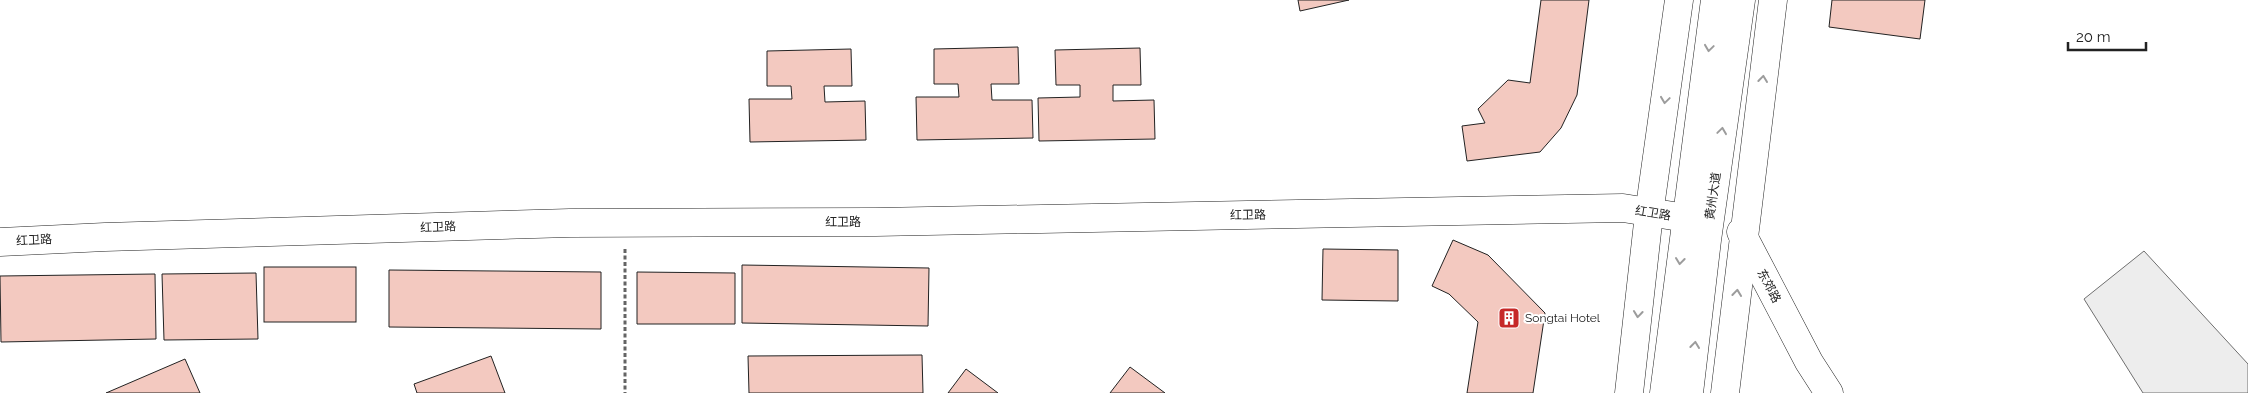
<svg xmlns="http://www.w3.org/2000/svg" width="2248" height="393" font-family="Raleway,'Noto Sans SC',sans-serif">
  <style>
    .parking { fill: #ededed; stroke: #6f6f6f }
    .building { fill: #f3c9c0; stroke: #222 }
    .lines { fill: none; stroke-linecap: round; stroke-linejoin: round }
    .minor-casing { stroke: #222; stroke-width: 29 }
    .major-casing { stroke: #222; stroke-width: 29 }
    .path { stroke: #646464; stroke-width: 3; stroke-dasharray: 4 2.5; stroke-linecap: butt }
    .minor { stroke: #fff; stroke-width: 28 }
    .major { stroke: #fff; stroke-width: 28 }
    .oneway { stroke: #9c9c9c }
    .labels { text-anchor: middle; stroke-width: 4; stroke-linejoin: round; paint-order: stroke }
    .street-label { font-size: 12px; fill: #222; stroke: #fff }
    .poi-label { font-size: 12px; fill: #222; stroke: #fff; text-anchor: start }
  </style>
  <rect width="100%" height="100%" fill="#fff"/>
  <polygon class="parking" points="2144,251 2248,364 2248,393 2143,393 2084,299"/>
  <g class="building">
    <polygon points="1298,0 1349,0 1300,11"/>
    <polygon points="1541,0 1589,0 1577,95 1561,128 1540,152 1467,161 1462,126 1485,123 1478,109 1508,80 1530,83"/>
    <polygon points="1832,0 1925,0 1920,39 1829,27"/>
    <polygon points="1018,47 1019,84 991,84 992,100 1032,100 1033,138 917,140 916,97 959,97 958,84 934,84 934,49"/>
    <polygon points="1140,48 1141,85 1113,85 1113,101 1154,100 1155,139 1039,141 1038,98 1080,97 1080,85 1056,85 1055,50"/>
    <polygon points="851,49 852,86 824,86 825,102 865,101 866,140 750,142 749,99 792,99 791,86 767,86 767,51"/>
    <polygon points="1453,240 1488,255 1545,313 1533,393 1467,393 1478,322 1449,294 1432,286"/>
    <polygon points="1323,249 1398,250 1398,301 1322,300"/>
    <polygon points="742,265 929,268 928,326 742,323"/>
    <rect x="264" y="267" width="92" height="55"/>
    <polygon points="389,270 601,272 601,329 389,327"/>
    <polygon points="637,272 735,273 735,324 637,324"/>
    <polygon points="256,273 258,339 164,340 162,274"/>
    <polygon points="155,274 156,339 1,342 0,276"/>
    <polygon points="922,355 923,393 749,393 748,356"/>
    <polygon points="491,356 505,393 417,393 414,384"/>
    <polygon points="185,359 200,393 106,393"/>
    <polygon points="1130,367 1165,393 1110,393"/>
    <polygon points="966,369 998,393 948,393"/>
  </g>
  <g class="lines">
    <g class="minor-casing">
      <g id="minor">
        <polyline points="1741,232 1809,362 1829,393"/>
        <polyline points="0,242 105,237 570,223 876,222 1623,208 1686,218"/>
        <polyline points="1629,393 1649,214 1679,0"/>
        <polyline points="1725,393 1773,0"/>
      </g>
    </g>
    <g class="major-casing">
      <g id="major">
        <polyline points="1664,393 1715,0"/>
        <polyline points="1689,393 1707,240 1741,0"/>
      </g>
    </g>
    <polyline class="path" points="625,249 625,393"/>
    <use href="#minor" class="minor"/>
    <use href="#major" class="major"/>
  </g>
  <defs><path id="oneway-chevron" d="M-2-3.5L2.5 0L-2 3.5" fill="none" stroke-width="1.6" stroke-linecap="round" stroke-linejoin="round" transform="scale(1.25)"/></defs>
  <g class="oneway">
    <use href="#oneway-chevron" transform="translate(1709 48) rotate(98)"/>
    <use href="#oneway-chevron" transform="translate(1763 79) rotate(-83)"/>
    <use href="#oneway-chevron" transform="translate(1665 100) rotate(98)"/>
    <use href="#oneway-chevron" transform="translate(1722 131) rotate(-82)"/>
    <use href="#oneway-chevron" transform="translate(1680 261) rotate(97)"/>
    <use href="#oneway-chevron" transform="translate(1737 293) rotate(-84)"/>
    <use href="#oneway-chevron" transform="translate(1638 314) rotate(96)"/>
    <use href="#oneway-chevron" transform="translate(1695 345) rotate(-83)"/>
  </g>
  <defs>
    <g id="building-square" transform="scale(1.125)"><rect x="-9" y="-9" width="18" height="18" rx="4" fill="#c62828" stroke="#fff"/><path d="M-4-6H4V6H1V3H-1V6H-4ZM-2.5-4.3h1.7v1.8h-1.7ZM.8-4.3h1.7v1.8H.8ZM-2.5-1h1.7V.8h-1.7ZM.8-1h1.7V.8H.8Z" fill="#fff"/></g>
  </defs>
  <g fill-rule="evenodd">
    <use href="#building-square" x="1509" y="318"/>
  </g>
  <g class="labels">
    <g class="street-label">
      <text transform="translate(1713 196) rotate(-82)" y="4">黄州大道</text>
      <text transform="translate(1653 213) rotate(9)" y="4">红卫路</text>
      <text transform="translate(1248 215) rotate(-1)" y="4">红卫路</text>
      <text x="843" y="226">红卫路</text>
      <text transform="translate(438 227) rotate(-2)" y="4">红卫路</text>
      <text transform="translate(34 240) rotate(-3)" y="4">红卫路</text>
      <text transform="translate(1769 286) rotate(62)" y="4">东郊路</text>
    </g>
    <g class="poi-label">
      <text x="1525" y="322">Songtai Hotel</text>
    </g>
  </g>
  <path d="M2068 42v8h78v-8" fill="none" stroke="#222222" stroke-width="2.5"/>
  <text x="2076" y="42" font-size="15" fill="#222222" stroke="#ffffff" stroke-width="4" paint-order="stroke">20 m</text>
</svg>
